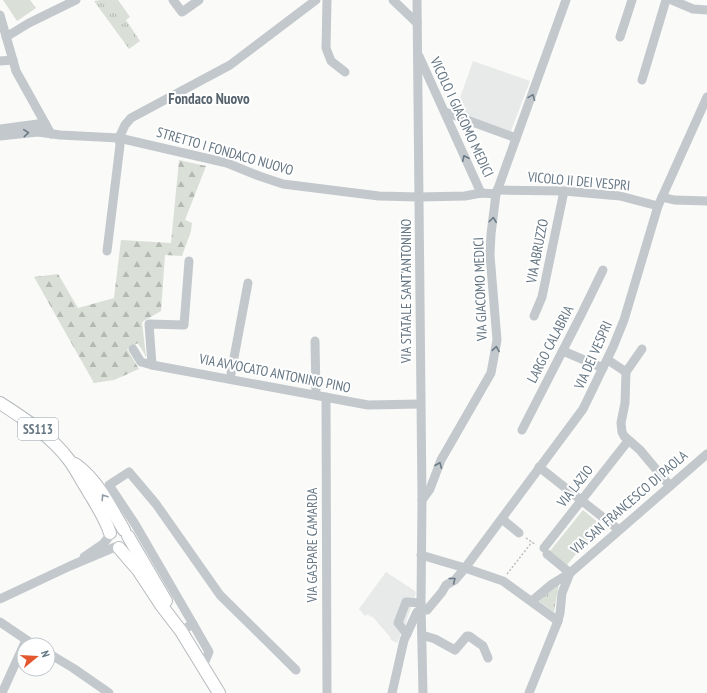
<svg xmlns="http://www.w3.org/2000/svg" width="707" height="693" font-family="'PT Sans Narrow',sans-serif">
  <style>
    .built { fill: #e8e9e9 }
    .forest { fill: url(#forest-firs) }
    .park { fill: url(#park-tufts) }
    .pitch { fill: #dadfd7 }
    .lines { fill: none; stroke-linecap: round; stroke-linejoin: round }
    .major-casing { stroke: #b5babe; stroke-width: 14 }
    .path { stroke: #bbbfc2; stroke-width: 1.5; stroke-dasharray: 2 2; stroke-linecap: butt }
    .minor { stroke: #c3c8cc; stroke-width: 9 }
    .major { stroke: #fff; stroke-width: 12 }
    .oneway { stroke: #6a7a87 }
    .oneway2 { stroke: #939fa8 }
    .labels { text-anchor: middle; stroke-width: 4; stroke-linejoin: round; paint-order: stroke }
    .shield { fill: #fff; stroke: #939fa8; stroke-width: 1 }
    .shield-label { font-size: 13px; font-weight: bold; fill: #657683 }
    .street-label { font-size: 14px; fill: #657683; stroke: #fff }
    .neighbourhood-label { font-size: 15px; font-weight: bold; fill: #57646e; stroke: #fff }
  </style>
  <defs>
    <pattern id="forest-firs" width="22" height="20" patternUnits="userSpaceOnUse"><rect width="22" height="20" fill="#dadfd7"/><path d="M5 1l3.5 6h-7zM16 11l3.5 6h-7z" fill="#b4b9b4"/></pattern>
    <pattern id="park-tufts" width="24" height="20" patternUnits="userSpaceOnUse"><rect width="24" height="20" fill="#dadfd7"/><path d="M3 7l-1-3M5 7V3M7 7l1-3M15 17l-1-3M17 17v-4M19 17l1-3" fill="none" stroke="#b4b9b4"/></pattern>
  </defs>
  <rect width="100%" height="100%" fill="#fafaf8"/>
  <g class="built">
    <polygon points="473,61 530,81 511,131 455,112"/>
    <polygon points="386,572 415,591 416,593 406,622 397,643 391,640 390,637 372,616 370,617 368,614 365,616 359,609"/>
  </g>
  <polygon class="forest" points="179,160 206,166 185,220 192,223 191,231 182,256 165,255 161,311 142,322 146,357 138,343 127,349 139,369 114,380 94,383 34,277 58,274 78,308 114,298 121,240 171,243"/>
  <g class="park">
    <polygon points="100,0 118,0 130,17 126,20 140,41 129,49 94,1"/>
    <polygon points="559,582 554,612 539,601"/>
  </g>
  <g class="pitch">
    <polygon points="3,0 30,0 36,8 17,21"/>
    <polygon points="583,510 600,524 567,565 550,551"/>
  </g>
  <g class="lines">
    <g class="major-casing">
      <g id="major">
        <path d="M0,403C25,419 51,436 69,460C76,469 81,480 87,489C95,503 105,517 110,533"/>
        <path d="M75,464C98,480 110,507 124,530"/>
        <polyline points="128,536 166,601"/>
        <polyline points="119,548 138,570 161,605 181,631 219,693"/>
      </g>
    </g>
    <g class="path">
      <polyline points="526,538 536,545"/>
      <polyline points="507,574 532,542"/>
    </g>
    <g class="minor">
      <polyline points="173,0 182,12 199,0"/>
      <polyline points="327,0 326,48 331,61 345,72"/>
      <polyline points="393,0 417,23"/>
      <polyline points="417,0 422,500 421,603 423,693"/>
      <polyline points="672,0 693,9 707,10"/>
      <polyline points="0,15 16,71 51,134"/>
      <polyline points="6,37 29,23 76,0"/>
      <polyline points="620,37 632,0"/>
      <polyline points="419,56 481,193"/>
      <polyline points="0,61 13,60"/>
      <polyline points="642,80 666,0"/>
      <polyline points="445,112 516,138"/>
      <polyline points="0,129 45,123"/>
      <polyline points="0,136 38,132 60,135 119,138 227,163 259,176 283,184 379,196 419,197 465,196 481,193 496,194"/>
      <polyline points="119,138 125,125 131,118 230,65 316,0"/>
      <polyline points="497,190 564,191 620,196 658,206"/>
      <polyline points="662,197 674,200 707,201"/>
      <polyline points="107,251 120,145 119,138"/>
      <polyline points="534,316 542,297 564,191"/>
      <polyline points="315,341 316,395"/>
      <polyline points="133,349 141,362 152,365 368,405 420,404"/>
      <polyline points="563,351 603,368"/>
      <polyline points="608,360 626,372 625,403 621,423 622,432 624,436 640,450 670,486"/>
      <polyline points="152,365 149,324 184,325 189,261"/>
      <polyline points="626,372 642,349"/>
      <polyline points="230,379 248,283"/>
      <polyline points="326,397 327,693"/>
      <polyline points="522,430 582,313 603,270"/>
      <polyline points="539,467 619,530"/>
      <polyline points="422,500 430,489 441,460 491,373 497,340 490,255 491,234 496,194 566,0"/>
      <polyline points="502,519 519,533"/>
      <polyline points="544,548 628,441"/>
      <polyline points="421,555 465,568 503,581 558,621"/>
      <polyline points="84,557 103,544 108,538"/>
      <polyline points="0,599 70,566 115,547"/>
      <polyline points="532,601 552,584 570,573 547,554"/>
      <polyline points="0,622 34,645"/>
      <polyline points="193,624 135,524 109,485 129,472 156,504 220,595 296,670"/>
      <polyline points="181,631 193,624 209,652 203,666"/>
      <polyline points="407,634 398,623 406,602 421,603"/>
      <polyline points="422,635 435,639 455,650 467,636 469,636 483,646 488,658"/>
      <polyline points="48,653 73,668 109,693"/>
      <polyline points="2,693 26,640"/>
      <polyline points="392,693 404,640 417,612 422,610 427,610 442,592 446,585 455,580 465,568 583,409 613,347 624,320 658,206 707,97"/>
      <polyline points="529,693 558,621 560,613 562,593 570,573 707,454"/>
    </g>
    <use href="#major" class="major"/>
  </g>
  <defs><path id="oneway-chevron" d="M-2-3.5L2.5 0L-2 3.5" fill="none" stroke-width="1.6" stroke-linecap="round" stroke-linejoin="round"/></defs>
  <g class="oneway">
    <use href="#oneway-chevron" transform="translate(532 97) rotate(-69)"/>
    <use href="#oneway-chevron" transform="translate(26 133) rotate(-5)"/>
    <use href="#oneway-chevron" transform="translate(465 158) rotate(-115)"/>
    <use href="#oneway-chevron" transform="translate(493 220) rotate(-83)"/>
    <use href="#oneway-chevron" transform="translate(496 349) rotate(-81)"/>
    <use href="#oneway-chevron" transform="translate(439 465) rotate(-68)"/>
    <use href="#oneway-chevron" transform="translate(453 580) rotate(-39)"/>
  </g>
  <use class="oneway2" href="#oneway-chevron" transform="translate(104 497) rotate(-123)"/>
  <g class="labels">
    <rect class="shield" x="18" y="418" width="40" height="22" rx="3"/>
    <g class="shield-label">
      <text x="38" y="434">SS113</text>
    </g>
    <g class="street-label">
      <text transform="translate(462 117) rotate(65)" y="5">VICOLO I GIACOMO MEDICI</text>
      <text transform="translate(225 151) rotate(16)" y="5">STRETTO I FONDACO NUOVO</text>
      <text transform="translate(579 181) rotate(5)" y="5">VICOLO II DEI VESPRI</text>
      <text transform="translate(537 251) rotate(-79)" y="5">VIA ABRUZZO</text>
      <text transform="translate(480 289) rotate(-92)" y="5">VIA GIACOMO MEDICI</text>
      <text transform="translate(406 291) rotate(-90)" y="5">VIA STATALE SANT'ANTONINO</text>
      <text transform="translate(550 344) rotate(-63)" y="5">LARGO CALABRIA</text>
      <text transform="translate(593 355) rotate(-66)" y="5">VIA DEI VESPRI</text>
      <text transform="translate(275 373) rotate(11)" y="5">VIA AVVOCATO ANTONINO PINO</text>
      <text transform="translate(575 486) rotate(-52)" y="5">VIA LAZIO</text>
      <text transform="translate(629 502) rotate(-41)" y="5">VIA SAN FRANCESCO DI PAOLA</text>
      <text transform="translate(312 545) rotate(-90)" y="5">VIA GASPARE CAMARDA</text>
    </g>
    <g class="neighbourhood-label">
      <text x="209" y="104">Fondaco Nuovo</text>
    </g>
  </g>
  <g transform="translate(36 657) rotate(72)"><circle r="19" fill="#ffffff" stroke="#c1c8cd"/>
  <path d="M0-3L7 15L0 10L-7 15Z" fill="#e4572e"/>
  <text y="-6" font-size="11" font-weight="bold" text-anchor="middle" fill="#657683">N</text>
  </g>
</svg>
